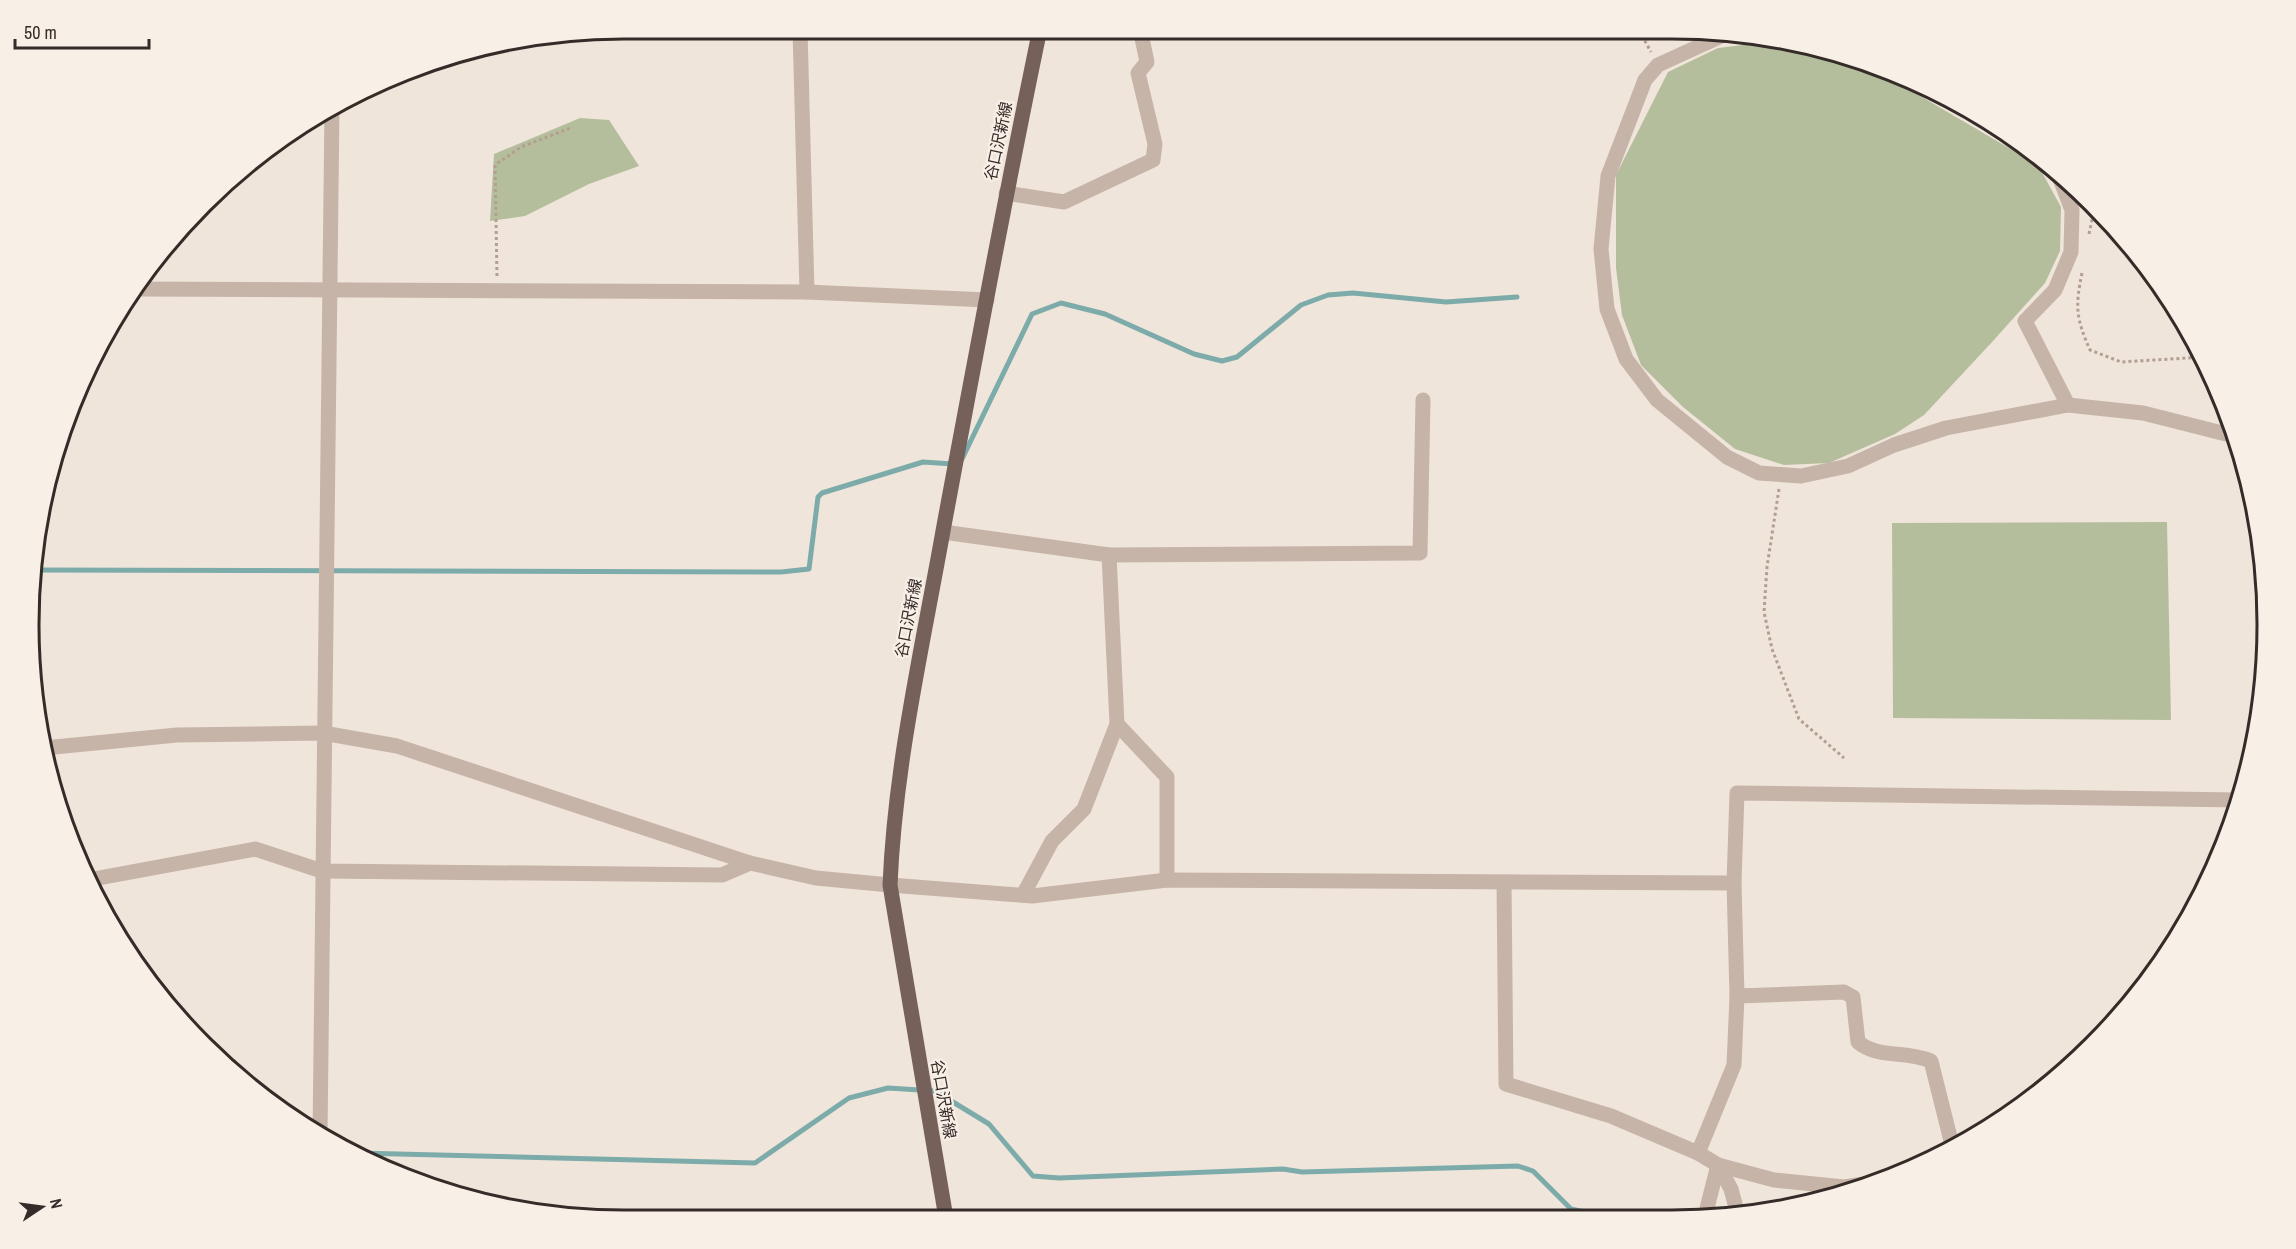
<svg xmlns="http://www.w3.org/2000/svg" width="2296" height="1249" font-family="'Archivo Narrow','Noto Sans JP',sans-serif">
  <style>
    .green { fill: #b5be9c }
    .lines { fill: none; stroke-linecap: round; stroke-linejoin: round }
    .stream { stroke: #7cabaa; stroke-width: 5 }
    .path { stroke: #b39e92; stroke-width: 3; stroke-dasharray: 3 3; stroke-linecap: butt }
    .minor { stroke: #c7b4a8; stroke-width: 15 }
    .major { stroke: #76615a; stroke-width: 15 }
    .labels { text-anchor: middle; stroke-width: 4.5; stroke-linejoin: round; paint-order: stroke }
    .street-label { font-size: 16px; fill: #352b28; stroke: #f8efe7 }
    .rim { fill: none; stroke: #352b28; stroke-width: 3 }
  </style>
  <rect width="100%" height="100%" fill="#f0e5db"/>
  <g class="green">
    <polygon points="1776,41 1826,49 1876,70 2038,165 2061,207 2060,251 2045,283 1993,341 1924,415 1895,434 1829,463 1784,465 1735,449 1683,407 1641,365 1622,315 1616,268 1616,175 1668,72 1718,48"/>
    <polygon points="580,118 609,120 639,166 589,184 525,216 490,221 494,154"/>
    <polygon points="2167,522 2171,720 1893,718 1892,523"/>
  </g>
  <g class="lines">
    <g class="stream">
      <polyline points="962,459 1032,314 1061,303 1105,314 1194,354 1222,361 1237,357 1301,305 1328,295 1353,293 1446,302 1517,297"/>
      <polyline points="32,570 781,572 809,569 818,497 822,493 923,462 953,464"/>
      <polyline points="357,1153 755,1163 849,1098 888,1088 935,1091 989,1124 1033,1176 1059,1178 1283,1169 1302,1172 1518,1166 1533,1171 1571,1209 1602,1216"/>
    </g>
    <g class="path">
      <polyline points="1639,30 1651,52"/>
      <polyline points="2089,234 2093,215 2091,204"/>
      <path d="M2082,273C2075,307 2076,318 2090,350L2121,362L2204,357"/>
      <polyline points="497,276 495,165 521,147 573,127"/>
      <polyline points="1779,489 1767,567 1764,612 1772,649 1799,719 1844,758"/>
    </g>
    <g class="minor">
      <polyline points="800,29 807,292"/>
      <polyline points="1728,33 1658,65 1645,80 1608,176 1601,249 1607,309 1626,359 1657,400 1727,457 1759,473 1801,476 1848,466 1894,445 1946,428 2068,405 2025,321 2055,290 2071,252 2072,210 2057,171"/>
      <polyline points="1006,193 1064,202 1153,160 1155,144 1138,73 1147,62 1140,29"/>
      <polyline points="133,289 807,292 987,300"/>
      <polyline points="2068,405 2143,413 2234,436"/>
      <polyline points="943,532 1109,555 1420,553 1423,400"/>
      <polyline points="1109,555 1117,724 1167,777 1167,880"/>
      <polyline points="44,748 177,735 323,733 397,746 750,863 816,878 890,885 1032,896 1167,880 1734,883"/>
      <polyline points="88,880 255,849 322,871 722,875 750,863"/>
      <polyline points="1504,882 1506,1084 1611,1116 1698,1153 1718,1165 1774,1180 1844,1187 1877,1182"/>
      <polyline points="1023,895 1052,841 1084,809 1117,724"/>
      <path d="M1737,996L1844,992L1853,997L1858,1042C1878,1059 1906,1050 1931,1061L1952,1145"/>
      <polyline points="320,1136 332,106"/>
      <polyline points="1698,1153 1734,1065 1737,996 1734,883 1737,793 2240,800"/>
      <polyline points="1718,1165 1731,1189 1738,1215"/>
      <polyline points="1705,1216 1718,1165"/>
    </g>
    <path class="major" d="M946,1218L890,885C895,765 922,649 943,531C974,364 1005,196 1040,29"/>
  </g>
  <g class="labels">
    <g class="street-label">
      <text transform="translate(998 141) rotate(-78)" y="6">谷口沢新線</text>
      <text transform="translate(908 618) rotate(-79)" y="6">谷口沢新線</text>
      <text transform="translate(944 1099) rotate(80)" y="6">谷口沢新線</text>
    </g>
  </g>
  <path d="M0 0H2296V1249H0ZM624 39H1672A585 585 0 0 1 2257 624V625A585 585 0 0 1 1672 1210H624A585 585 0 0 1 39 625V624A585 585 0 0 1 624 39Z" fill="#f8efe7" fill-rule="evenodd"/>
  <path class="rim" d="M624 39H1672A585 585 0 0 1 2257 624V625A585 585 0 0 1 1672 1210H624A585 585 0 0 1 39 625V624A585 585 0 0 1 624 39Z"/>
  <g transform="translate(42 1207) rotate(77)" stroke="#f8efe7" stroke-width="4.5" paint-order="stroke">
  <path d="M0-4.5L10 22L0 15L-10 22Z" fill="#352b28"/>
  <text y="-9" font-size="16" font-weight="bold" text-anchor="middle" fill="#352b28">N</text>
  </g>
  <path d="M15 39v9h134v-9" fill="none" stroke="#352b28" stroke-width="3"/>
  <text x="24" y="39" font-size="18" fill="#352b28" stroke="#f8efe7" stroke-width="4.5" paint-order="stroke">50 m</text>
</svg>
